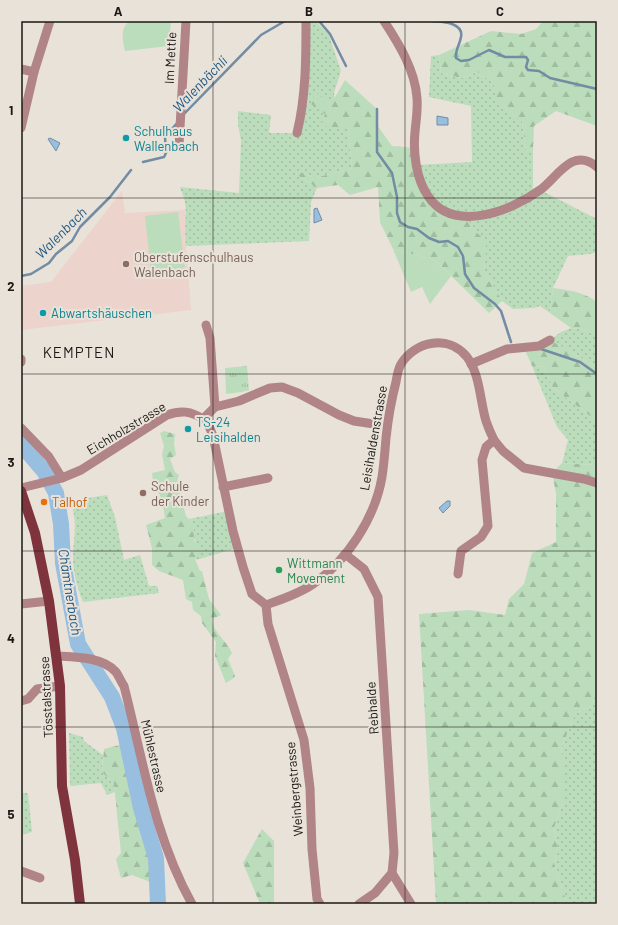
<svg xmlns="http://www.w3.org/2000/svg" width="618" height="925" font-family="Barlow,sans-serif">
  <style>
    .education { fill: #ecd3cc }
    .grass { fill: url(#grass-dots) }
    .forest { fill: url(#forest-firs) }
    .park { fill: url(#park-tufts) }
    .garden { fill: #bdb }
    .water { fill: #98bee0; stroke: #728ca3 }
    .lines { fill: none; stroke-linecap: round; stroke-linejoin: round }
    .stream { stroke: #728ca3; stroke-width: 2.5 }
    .river { stroke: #98bee0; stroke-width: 16 }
    .minor { stroke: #b18487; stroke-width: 9 }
    .major { stroke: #7f343d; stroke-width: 10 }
    .grid { fill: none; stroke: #1b1815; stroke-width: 1; stroke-opacity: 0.55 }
    .culture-dot { fill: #0f9aa8; stroke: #e9e2d9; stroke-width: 1.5 }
    .education-dot { fill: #8d6e63; stroke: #e9e2d9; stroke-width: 1.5 }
    .food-dot { fill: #e8710a; stroke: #e9e2d9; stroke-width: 1.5 }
    .leisure-dot { fill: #2e9e5b; stroke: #e9e2d9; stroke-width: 1.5 }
    .labels { text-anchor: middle; stroke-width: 4; stroke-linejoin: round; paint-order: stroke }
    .street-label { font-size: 13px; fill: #1b1815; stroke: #e9e2d9 }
    .culture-label { font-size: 13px; fill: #0d838f; stroke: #e9e2d9; text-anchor: start }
    .education-label { font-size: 13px; fill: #785e54; stroke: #e9e2d9; text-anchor: start }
    .food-label { font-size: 13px; fill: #c56008; stroke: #e9e2d9; text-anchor: start }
    .leisure-label { font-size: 13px; fill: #27864d; stroke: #e9e2d9; text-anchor: start }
    .water-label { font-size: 14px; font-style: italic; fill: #1d5783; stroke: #e9e2d9 }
    .quarter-label { font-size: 15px; letter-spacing: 1px; fill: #1b1815; stroke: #e9e2d9 }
    .neatline { fill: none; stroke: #1b1815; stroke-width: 1.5 }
    .grid-label { font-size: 13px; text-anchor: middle; font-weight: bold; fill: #1b1815 }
  </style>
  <defs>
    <pattern id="grass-dots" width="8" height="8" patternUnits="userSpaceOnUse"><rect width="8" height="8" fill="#bdb"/><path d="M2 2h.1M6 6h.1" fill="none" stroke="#a0bda0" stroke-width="1.8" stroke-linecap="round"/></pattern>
    <pattern id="forest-firs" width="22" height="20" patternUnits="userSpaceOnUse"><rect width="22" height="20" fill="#bdb"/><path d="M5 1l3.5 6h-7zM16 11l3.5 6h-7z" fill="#a0bda0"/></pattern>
    <pattern id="park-tufts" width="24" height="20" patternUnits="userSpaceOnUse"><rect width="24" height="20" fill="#bdb"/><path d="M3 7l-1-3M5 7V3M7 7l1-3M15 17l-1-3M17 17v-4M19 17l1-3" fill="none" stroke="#a0bda0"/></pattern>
  </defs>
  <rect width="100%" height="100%" fill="#e9e2d9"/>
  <polygon class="education" points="122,191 125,213 185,210 187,226 185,234 191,310 21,330 21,286 51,282"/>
  <g class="grass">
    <path d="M306,21H316L329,35L341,71L334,93L336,111L348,129L352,168L315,178L298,171L296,174L317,188L311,202L309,241L186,246C184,231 187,217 185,202C184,196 181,192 180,187L239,193L241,140L238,125V111L271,115L269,133H297Z"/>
    <polygon points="439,55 441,73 461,78 477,72 494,83 498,104 522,121 526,151 533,149 533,194 540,190 595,218 597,210 597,252 590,254 568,256 553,288 550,313 540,306 534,308 513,309 502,301 484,270 486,242 474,230 466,217 450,213 428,196 417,165 472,162 471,106 429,97 431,56"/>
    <polygon points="571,328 580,329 597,335 597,367 550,340 561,332"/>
    <polygon points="532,366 544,367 553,388 597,421 597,465 562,463 568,440 557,427"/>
    <path d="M107,495L115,517L124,560L140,555L149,586H157L159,593L83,602C77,587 73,573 73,556C74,536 78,520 70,501Z"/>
    <polygon points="228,511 237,548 196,560 195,539 193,536 194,525 189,519"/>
    <polygon points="597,681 597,904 567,904 554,863 558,851 554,828 563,801 563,758 561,749 575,714 593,705"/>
    <polygon points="69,733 83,737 84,741 103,755 102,772 114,784 115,792 107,795 101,783 70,786"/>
    <polygon points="21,793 28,793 32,832 21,835"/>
  </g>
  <g class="forest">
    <polygon points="543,21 597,21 597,126 556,111 534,126 533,149 526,151 522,121 497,104 494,83 477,72 461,78 441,73 439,55 491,31 521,34 536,29"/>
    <polygon points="345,80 377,109 377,125 392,146 415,148 422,184 438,207 466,217 474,230 487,242 484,270 502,301 489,313 435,260 393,249 380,222 378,187 350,195 338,185 317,188 296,174 298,171 315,178 352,168 348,129 321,126 325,114 311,104 316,92 331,104"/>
    <path d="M553,288C569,290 584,292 597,302V335L580,329L571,328L550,313Z"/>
    <polygon points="550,340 597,367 597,421 553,388 544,367 532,366 524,348"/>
    <path d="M164,431L175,434L174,444L176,455L170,459L175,472L179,475L177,482L186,516L194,525C194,534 192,542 199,548V555L195,559L200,571H202L209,599L221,615L212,619C212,631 227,641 232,653L228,659L235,676L234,678L226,683L215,656L216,642L202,623L201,616L193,610L192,602L186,599L183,580L159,571L152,565V548L146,525L165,518L162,500L153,481L152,473L165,470L162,455L164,446L160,433Z"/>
    <polygon points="562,463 597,465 597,681 593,705 575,714 561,749 563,758 563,801 554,828 558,851 554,863 567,904 436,904 419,614 469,610 505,615 509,599 524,584 532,553 556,542 556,493 552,473"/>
    <polygon points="131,742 153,827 164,863 154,867 153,883 132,875 121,878 116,859 121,853 114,784 102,772 104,749"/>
    <polygon points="262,829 274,841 274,904 260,904 243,863"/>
  </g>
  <polygon class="park" points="247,366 249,390 242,392 226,394 225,368"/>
  <g class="garden">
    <path d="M131,21H171L169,46L125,51C123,41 119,26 131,21Z"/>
    <polygon points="178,212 185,268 151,272 145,216"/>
    <polygon points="393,249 435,260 451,276 430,304 422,287 411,292"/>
  </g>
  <g class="water">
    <polygon points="437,116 448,118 448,125 437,125"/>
    <polygon points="50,138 60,143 56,151 48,139"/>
    <polygon points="317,208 322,220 314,223 314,209"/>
    <polygon points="447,501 450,501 450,506 443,513 439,508"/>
  </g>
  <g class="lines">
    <g class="stream">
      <polyline points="319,21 330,34 346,66"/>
      <path d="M432,21C441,22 464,22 461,37C460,44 455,50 456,58L461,61L469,60L489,50L505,57H526L528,60L526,67L528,70L539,71L550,78L597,89"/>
      <polyline points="377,109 377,152 392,173 397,197 397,213 400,222 408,227 417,229 429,238 439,242 448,241 458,247 463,256 465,274 474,288 495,304 501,311 511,342"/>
      <polyline points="183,115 261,35 285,21"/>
      <polyline points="143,162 164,157 166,153 165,137 178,122"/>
      <polyline points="21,276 31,274 49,263 56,254 72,241 80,227 110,197 131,170"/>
      <polyline points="541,349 580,362 597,374"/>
    </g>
    <polyline class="river" points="21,444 44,471 56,493 61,524 63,563 78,644 112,697 124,728 141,808 156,858 158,904"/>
    <g class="minor">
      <path d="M384,21C399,44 415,70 417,98C418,109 416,121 415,132C413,152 416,179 428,196C453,234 511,211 540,190C551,182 560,168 572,162C581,158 590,161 597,167"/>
      <polyline points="21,69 34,72"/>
      <polyline points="21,128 34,72 50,21"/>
      <path d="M297,133C306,96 306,59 306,21"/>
      <polyline points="179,145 186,21"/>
      <polyline points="206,325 210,338 215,407"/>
      <polyline points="21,359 21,362"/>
      <polyline points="471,364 507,349 539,346 550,340"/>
      <path d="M203,419L209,426L213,436L233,531L243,567L252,594L266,605C282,599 299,594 313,584C347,561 375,518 382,477C384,464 385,451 386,438C388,419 391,401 396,382C397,376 398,369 401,364C415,341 449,334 467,357C480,374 480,401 486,421C488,427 491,434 494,440L486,447L482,460L488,526L481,537L461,551L458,574"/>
      <polyline points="21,428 49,457 62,478"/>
      <polyline points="494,440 503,451 524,468 584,479 597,483"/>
      <polyline points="223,487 268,478"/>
      <path d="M21,488L62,478L81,470L167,415C181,410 191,411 203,419L215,407L239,401L270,388L282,387L298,393L339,415L354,421L374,424"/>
      <polyline points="345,554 364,569 378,597 394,853 392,873 375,893 359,904"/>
      <polyline points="21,604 49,601"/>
      <polyline points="266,605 268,624 304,740 310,788 312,849 317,899 320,904"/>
      <path d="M57,656C76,657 103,657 116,672C119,676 121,682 124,686C143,760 154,836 192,904"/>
      <polyline points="21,701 28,699 37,689 60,686"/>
      <polyline points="21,871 40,878"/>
      <polyline points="392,873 411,904"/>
    </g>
    <polyline class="major" points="21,491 35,533 49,601 60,686 62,786 75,860 80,904"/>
  </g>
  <path class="grid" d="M213,21V904M405,21V904M21,198H597M21,374H597M21,551H597M21,727H597"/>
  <g class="culture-dot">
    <circle cx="126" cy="138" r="4"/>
    <circle cx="43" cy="313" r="4"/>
    <circle cx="188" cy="429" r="4"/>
  </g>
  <g class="education-dot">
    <circle cx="126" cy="264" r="4"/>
    <circle cx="143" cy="493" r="4"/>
  </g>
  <circle class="food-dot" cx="44" cy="502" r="4"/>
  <circle class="leisure-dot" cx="279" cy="570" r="4"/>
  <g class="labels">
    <g class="street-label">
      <text transform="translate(170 58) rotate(-87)" y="5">Im Mettle</text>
      <text transform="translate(126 428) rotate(-31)" y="5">Eichholzstrasse</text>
      <text transform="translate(373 438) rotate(-80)" y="5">Leisihaldenstrasse</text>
      <text transform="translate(46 697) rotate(-93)" y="5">Tösstalstrasse</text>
      <text transform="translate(372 708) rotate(-94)" y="5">Rebhalde</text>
      <text transform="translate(154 756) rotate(77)" y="5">Mühlestrasse</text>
      <text transform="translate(294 789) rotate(-95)" y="5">Weinbergstrasse</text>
    </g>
    <g class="culture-label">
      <text x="134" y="136">Schulhaus<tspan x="134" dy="15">Wallenbach</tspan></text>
      <text x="51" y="318">Abwartshäuschen</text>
      <text x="196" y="427">TS-24<tspan x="196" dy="15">Leisihalden</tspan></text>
    </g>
    <g class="education-label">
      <text x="134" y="262">Oberstufenschulhaus<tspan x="134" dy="15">Walenbach</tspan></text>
      <text x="151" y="491">Schule<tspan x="151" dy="15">der Kinder</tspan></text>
    </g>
    <g class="food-label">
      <text x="52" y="507">Talhof</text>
    </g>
    <g class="leisure-label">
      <text x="287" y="568">Wittmann<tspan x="287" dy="15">Movement</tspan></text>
    </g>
    <g class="water-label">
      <text transform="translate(200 84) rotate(-46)" y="5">Walenbächli</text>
      <text transform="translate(61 233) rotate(-45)" y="5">Walenbach</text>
      <text transform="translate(70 592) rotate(81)" y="5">Chämtnerbach</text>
    </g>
    <g class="quarter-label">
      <text x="79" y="358">KEMPTEN</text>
    </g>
  </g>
  <rect width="618" height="925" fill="none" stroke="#e9e2d9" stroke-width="44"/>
  <rect x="22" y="22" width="574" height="881" class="neatline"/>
  <g class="grid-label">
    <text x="118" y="16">A</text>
    <text x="309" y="16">B</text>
    <text x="500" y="16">C</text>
    <text x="11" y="115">1</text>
    <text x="11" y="291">2</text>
    <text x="11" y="467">3</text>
    <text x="11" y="643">4</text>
    <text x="11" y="819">5</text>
  </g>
</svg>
